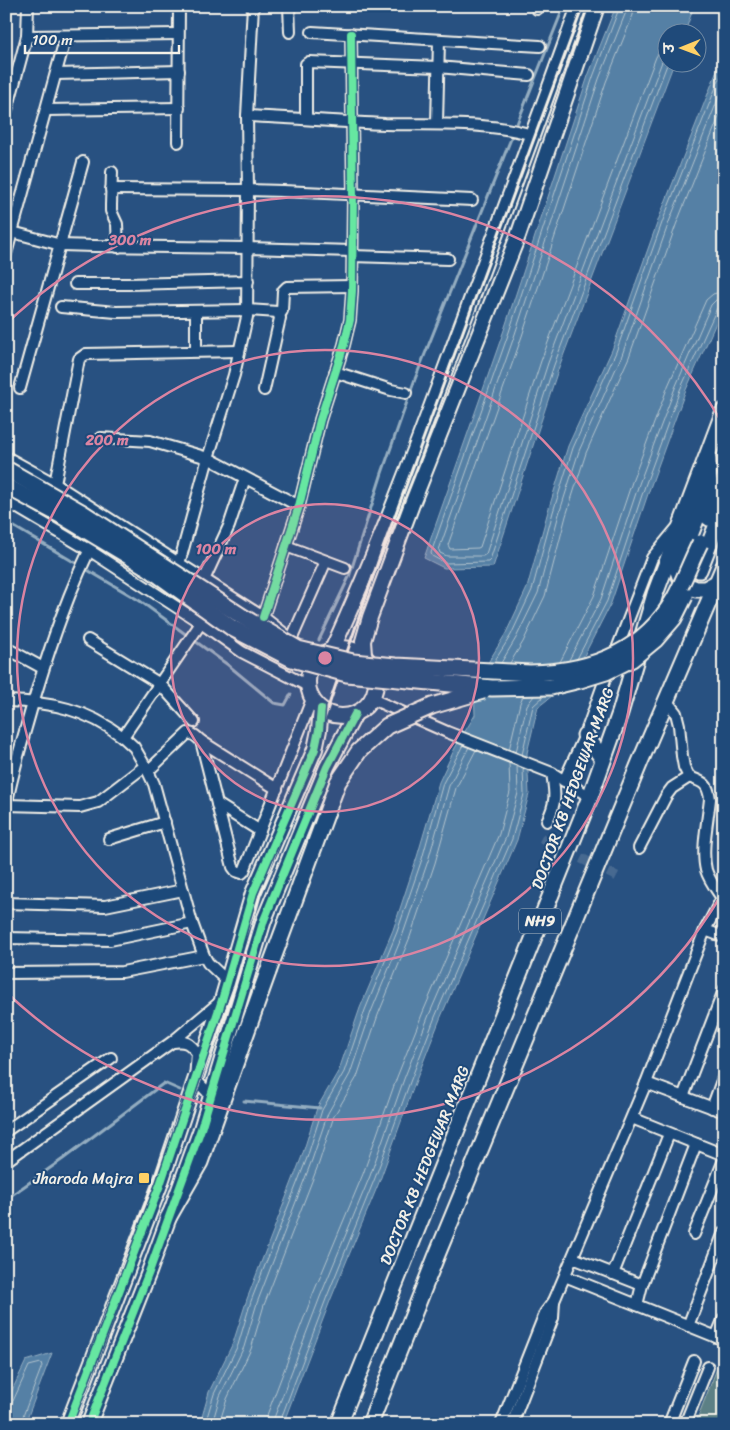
<svg xmlns="http://www.w3.org/2000/svg" width="730" height="1430" font-family="Sriracha,'Playpen Sans Deva',sans-serif">
  <style>
    .green { fill: #5c8085; stroke: #a8b8b6 }
    .water { fill: #5480a5; stroke: #94adc0 }
    .lines { fill: none; stroke-linecap: round; stroke-linejoin: round }
    .shore { stroke: #b4c4cd; stroke-width: 1 }
    .stream { stroke: #94adc0; stroke-width: 3 }
    .minor-tunnel { stroke: #476990; stroke-width: 10; stroke-dasharray: 10 5; stroke-linecap: butt }
    .minor-casing { stroke: #f4f1e8; stroke-width: 14 }
    .major-casing { stroke: #f4f1e8; stroke-width: 18 }
    .highway-casing { stroke: #f4f1e8; stroke-width: 19 }
    .minor { stroke: #1f4a7a; stroke-width: 10 }
    .major { stroke: #1f4a7a; stroke-width: 14 }
    .highway { stroke: #1f4a7a; stroke-width: 15 }
    .rail { stroke: #f4f1e8; stroke-width: 3 }
    .highway-bridge-casing { stroke: #f4f1e8; stroke-width: 19; stroke-linecap: butt }
    .highway-bridge { stroke: #1f4a7a; stroke-width: 15 }
    .cycleway-casing { stroke: #1f4a7a; stroke-width: 11 }
    .cycleway { stroke: #66e7a1; stroke-width: 8 }
    .ring { fill: none; stroke: #db84a2; stroke-width: 2.5 }
    .poi-dot { fill: #ffd166; stroke: #1f4a7a; stroke-width: 2 }
    .labels { text-anchor: middle; stroke-width: 4; stroke-linejoin: round; paint-order: stroke }
    .shield { fill: #1f4a7a; stroke: #b4bfc7; stroke-width: 1 }
    .shield-label { font-size: 15px; font-weight: bold; fill: #f4f1e8 }
    .street-label { font-size: 16px; fill: #f4f1e8; stroke: #1f4a7a }
    .poi-label { font-size: 16px; fill: #f4f1e8; stroke: #1f4a7a; text-anchor: end }
    .centre { fill: #db84a2; stroke: #1f4a7a; stroke-width: 2.5 }
    .ring-label { font-size: 15px; text-anchor: middle; font-weight: bold; fill: #db84a2; stroke: #1f4a7a; stroke-width: 4; stroke-linejoin: round; paint-order: stroke }
  </style>
  <rect width="100%" height="100%" fill="#285181"/>
  <filter id="ink" filterUnits="userSpaceOnUse"><feTurbulence type="fractalNoise" baseFrequency=".02" numOctaves="2"/><feDisplacementMap in="SourceGraphic" scale="10" xChannelSelector="R" yChannelSelector="G"/><feConvolveMatrix kernelMatrix="1 2 1 2 8 2 1 2 1" color-interpolation-filters="sRGB"/></filter>
  <g filter="url(#ink)">
    <polygon class="green" points="720,1361 724,1362 724,1424 695,1424"/>
    <g class="water">
      <polygon points="616,6 694,6 685,32 668,32 668,62 674,63 559,367 493,567 444,568 424,558 504,330 588,76"/>
      <polygon points="724,53 724,305 685,392 650,488 611,603 571,681 538,707 527,753 529,794 517,840 440,1019 415,1083 380,1180 330,1301 283,1424 200,1424 209,1392 233,1343 247,1299 302,1156 317,1108 339,1070 360,1008 393,930 417,857 439,782 455,748 475,715 474,686 506,633 527,588 548,511 568,446 612,350 659,218"/>
      <polygon points="52,1353 25,1424 6,1424 6,1403 26,1361"/>
    </g>
    <g class="lines">
      <g class="shore">
        <polyline points="620,6 593,77 509,332 431,553 432,556 445,563 488,562 490,560 554,365 668,62"/>
        <polyline points="627,6 626,12 599,79 515,334 439,550 440,553 447,556 483,556 486,554 548,363 663,59 668,53"/>
        <polyline points="634,6 633,15 606,82 522,336 448,545 450,549 478,548 480,547 541,361 656,57 661,49 668,45"/>
        <polyline points="577,659 607,601 645,486 680,390 717,308 720,305 724,305"/>
        <polyline points="569,660 601,599 639,484 675,388 711,305 716,300 724,299"/>
        <polyline points="494,662 511,635 532,590 553,512 573,448 616,352 663,220 724,67"/>
        <polyline points="560,662 594,596 632,482 668,386 706,300 713,294 724,291"/>
        <polyline points="501,663 516,638 538,593 559,514 579,451 622,355 669,222 724,84"/>
        <polyline points="510,663 523,642 545,596 566,516 586,453 629,357 676,225 724,104"/>
        <polyline points="509,750 520,703 523,696"/>
        <polyline points="516,752 527,705 534,696"/>
        <polyline points="522,755 533,706 544,696"/>
        <polyline points="6,1404 13,1401 29,1366 41,1363 42,1366 20,1424"/>
        <polyline points="205,1424 214,1394 238,1345 251,1301 307,1158 322,1110 344,1072 365,1010 397,932 422,859 443,783 463,745"/>
        <polyline points="212,1424 220,1396 244,1347 257,1303 312,1160 328,1113 350,1074 371,1012 403,934 428,861 449,786 469,747"/>
        <polyline points="219,1424 227,1399 251,1349 264,1305 319,1163 334,1116 357,1077 378,1015 410,937 435,863 456,788 476,750"/>
        <polyline points="265,1424 267,1415 313,1294 363,1174 397,1077 423,1012 499,834 510,792 509,763"/>
        <polyline points="273,1424 274,1418 320,1297 370,1176 404,1079 429,1015 506,837 518,793 517,766"/>
        <polyline points="279,1424 326,1299 375,1178 410,1082 435,1017 512,839 524,794 523,768"/>
      </g>
      <g class="stream">
        <polyline points="6,522 140,601 228,665 274,703 285,705 291,694"/>
        <polyline points="319,640 349,577 382,473 415,379 564,6"/>
        <polyline points="244,1101 320,1108"/>
        <polyline points="6,1199 63,1159 164,1083 180,1090"/>
      </g>
      <polyline class="minor-tunnel" points="541,838 618,877"/>
      <g class="minor-casing">
        <g id="minor">
          <polyline points="253,6 247,116 248,190 283,191 472,200"/>
          <polyline points="289,6 290,32"/>
          <polyline points="537,9 537,6"/>
          <polyline points="312,32 540,46"/>
          <polyline points="27,36 178,34"/>
          <polyline points="56,74 179,71"/>
          <polyline points="46,110 179,108"/>
          <polyline points="6,114 27,36 28,6"/>
          <path d="M247,116C293,118 339,122 385,124C434,125 485,121 533,135"/>
          <polyline points="306,119 306,64 309,62 438,67 529,75"/>
          <polyline points="437,123 439,40"/>
          <polyline points="178,142 179,6"/>
          <polyline points="112,172 111,205 111,211 117,224 118,247"/>
          <polyline points="111,189 248,190 247,317 234,375 208,458 179,564"/>
          <polyline points="12,232 61,245 94,246 247,248 352,251"/>
          <polyline points="6,254 66,36"/>
          <polyline points="352,256 448,259"/>
          <polyline points="75,284 128,284 248,281"/>
          <polyline points="61,307 116,312 247,310 278,312 280,318 264,390"/>
          <polyline points="196,311 196,351"/>
          <polyline points="279,315 282,311 283,291 287,287 352,286"/>
          <polyline points="335,372 391,390 406,393"/>
          <polyline points="20,388 83,162"/>
          <polyline points="101,438 150,441 208,458 299,506"/>
          <polyline points="6,457 55,484 263,617 286,635"/>
          <polyline points="55,484 79,359 86,354 239,351"/>
          <polyline points="6,501 89,550 201,623 242,652 308,686"/>
          <polyline points="286,546 345,568"/>
          <polyline points="204,580 229,526 245,478"/>
          <polyline points="263,617 299,506 320,420 344,345 350,320 352,291 353,195 351,34"/>
          <polyline points="292,638 326,561"/>
          <polyline points="88,640 160,684 194,722"/>
          <polyline points="6,648 43,668"/>
          <polyline points="615,654 652,558 676,529"/>
          <polyline points="372,699 447,732 552,773 590,797"/>
          <path d="M666,700L676,713L679,725L682,756L684,767L689,777C703,782 708,783 710,799C708,820 701,850 706,870C709,880 716,889 722,898L724,897"/>
          <path d="M6,701C52,702 86,709 123,737"/>
          <polyline points="201,741 277,789"/>
          <polyline points="146,767 154,784 192,923 204,956 208,963 227,981"/>
          <path d="M148,771L188,733C193,733 197,737 201,741L233,867L236,871L242,873L244,871L312,699"/>
          <polyline points="564,781 585,735 609,668"/>
          <polyline points="217,804 260,831"/>
          <polyline points="6,805 80,807 98,802 145,766 134,747 123,737 212,607"/>
          <path d="M6,807C12,774 22,742 31,710C49,649 69,588 99,531"/>
          <path d="M547,821C557,802 555,793 552,773"/>
          <polyline points="109,839 165,822"/>
          <polyline points="639,848 666,796 672,788 689,777"/>
          <polyline points="6,903 105,906 183,890"/>
          <polyline points="705,930 724,937"/>
          <polyline points="6,938 110,940 192,923"/>
          <polyline points="6,973 122,972 204,956"/>
          <path d="M173,1042C185,1040 190,1043 197,1053L195,1079L211,1096"/>
          <polyline points="646,1083 724,1112"/>
          <polyline points="683,1097 724,990"/>
          <polyline points="712,1108 724,1075"/>
          <polyline points="632,1118 724,1155"/>
          <polyline points="6,1131 111,1058"/>
          <polyline points="6,1161 172,1042 221,1001"/>
          <polyline points="694,1234 724,1160"/>
          <polyline points="573,1258 642,1285"/>
          <polyline points="613,1274 669,1134"/>
          <polyline points="565,1276 724,1340"/>
          <polyline points="637,1305 642,1285 696,1144"/>
          <polyline points="688,1326 724,1232"/>
          <polyline points="716,1337 724,1318"/>
          <polyline points="501,1424 545,1313 554,1301 646,1083 705,930 722,898"/>
          <polyline points="512,1424 553,1318 554,1301"/>
          <polyline points="669,1424 694,1361"/>
          <polyline points="685,1424 708,1367"/>
        </g>
      </g>
      <g class="major-casing">
        <g id="major">
          <circle cx="342" cy="682" r="34"/>
          <path d="M332,650C377,552 415,451 452,351C495,236 538,122 579,6"/>
          <polyline points="364,655 363,641 370,617 412,504 518,236 597,6"/>
          <polyline points="68,1424 160,1185 222,1000 253,893 315,749 319,730 321,709"/>
          <polyline points="89,1424 149,1272 201,1129 264,920 327,767 355,714"/>
        </g>
      </g>
      <g class="highway-casing">
        <g id="highway">
          <polyline points="708,459 709,486 689,538 678,571 681,579 686,585 696,589 705,589 716,583"/>
          <polyline points="709,518 724,480"/>
          <polyline points="699,570 724,507"/>
          <polyline points="585,735 603,759"/>
          <polyline points="168,1218 200,1162 268,972"/>
          <polyline points="339,1424 590,797 620,713 655,594 724,411"/>
          <polyline points="370,1424 436,1257 640,762 724,566"/>
        </g>
      </g>
      <use href="#minor" class="minor"/>
      <use href="#major" class="major"/>
      <use href="#highway" class="highway"/>
      <g class="rail">
        <polyline points="65,1424 321,728 379,559 583,6"/>
        <polyline points="74,1424 234,988"/>
      </g>
      <g class="highway-bridge-casing">
        <g id="highway-bridge">
          <path d="M8,470L83,513L243,617L298,649L353,662L396,666L530,673C588,672 643,653 674,599C684,581 691,561 700,543"/>
          <polyline points="6,486 62,516 147,567 232,628 292,659 347,674 492,688 551,687 580,680 606,672 632,659 655,640 674,618 685,596"/>
          <polyline points="268,972 338,782 359,751 387,726 432,706 483,691"/>
        </g>
      </g>
      <use href="#highway-bridge" class="highway-bridge"/>
      <g class="cycleway-casing">
        <g id="cycleway">
          <polyline points="263,617 299,506 320,420 344,345 350,320 352,291 353,195 351,34"/>
          <polyline points="68,1424 160,1185 222,1000 253,893 315,749 319,730 321,709"/>
          <polyline points="89,1424 149,1272 201,1129 264,920 327,767 355,714"/>
        </g>
      </g>
      <use href="#cycleway" class="cycleway"/>
    </g>
  </g>
  <circle cx="325" cy="658" r="154" fill="#db84a2" fill-opacity=".12"/>
  <g class="ring">
    <circle cx="325" cy="658" r="154"/>
    <circle cx="325" cy="658" r="308"/>
    <path d="M723 892A462 462 0 0 1 7 993M7 323A462 462 0 0 1 723 424"/>
  </g>
  <rect class="poi-dot" x="138" y="1172" width="12" height="12" rx="2.5"/>
  <g class="labels">
    <rect class="shield" x="519" y="908.5" width="42" height="25" rx="4"/>
    <g class="shield-label">
      <text x="540" y="926">NH9</text>
    </g>
    <g class="street-label">
      <text transform="translate(572 788) rotate(-70)" y="6">DOCTOR KB HEDGEWAR MARG</text>
      <text transform="translate(424 1165) rotate(-68)" y="6">DOCTOR KB HEDGEWAR MARG</text>
    </g>
    <g class="poi-label">
      <text x="133" y="1184">Jharoda Majra</text>
    </g>
  </g>
  <circle cx="325" cy="658" r="8" class="centre"/>
  <g class="ring-label">
    <text x="130" y="245">300 m</text>
    <text x="107" y="445">200 m</text>
    <text x="216" y="554">100 m</text>
  </g>
  <rect width="730" height="1430" fill="none" stroke="#1f4a7a" stroke-width="25"/>
  <rect x="12" y="12" width="705" height="1405" fill="none" stroke="#f4f1e8" stroke-width="2" filter="url(#ink)"/>
  <g transform="translate(682 48) rotate(269)"><circle r="24" fill="#1f4a7a" stroke="#748da6"/>
  <path d="M0-4L9 19L0 12L-9 19Z" fill="#ffd166"/>
  <text y="-8" font-size="14" font-weight="bold" text-anchor="middle" fill="#f4f1e8">उ</text>
  </g>
  <path d="M25 45v8h154v-8" fill="none" stroke="#f4f1e8" stroke-width="2.5"/>
  <text x="32" y="45" font-size="15" fill="#f4f1e8" stroke="#1f4a7a" stroke-width="4" paint-order="stroke">100 m</text>
</svg>
